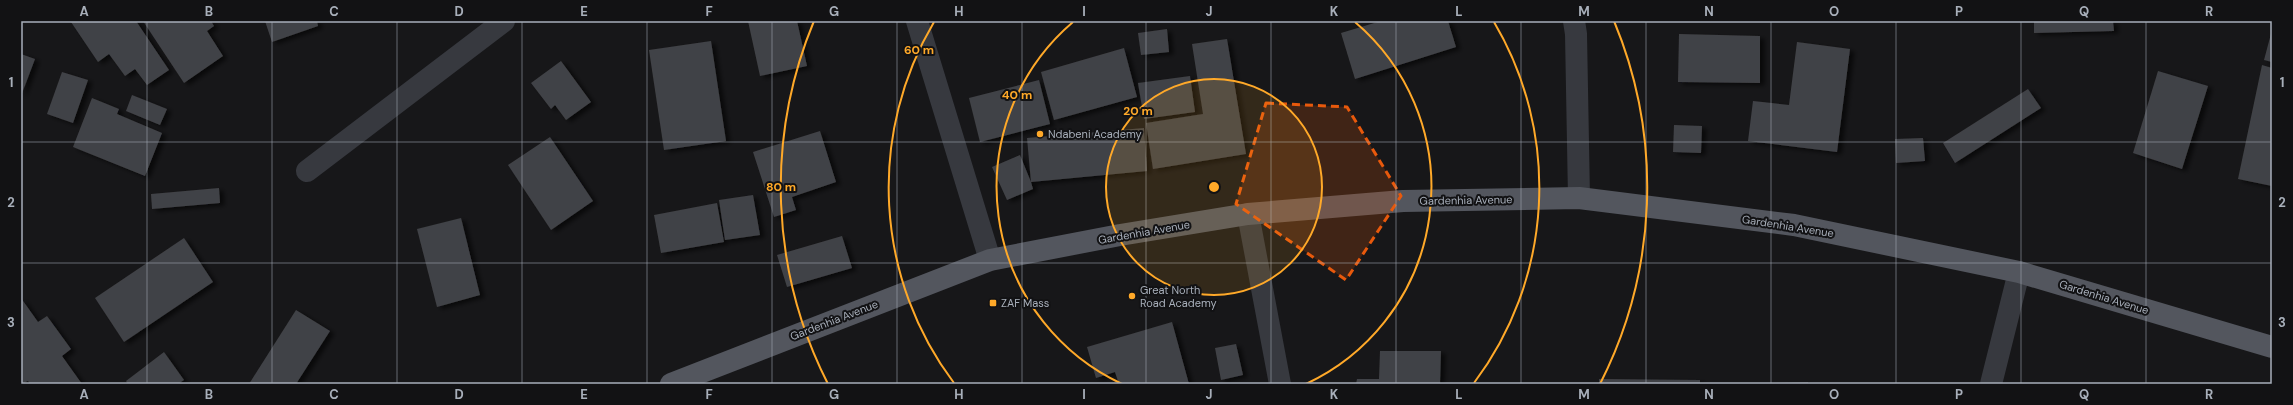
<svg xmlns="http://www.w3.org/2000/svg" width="2293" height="405" font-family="'DM Sans',sans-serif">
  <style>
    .building { fill: #414246; filter: url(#shadow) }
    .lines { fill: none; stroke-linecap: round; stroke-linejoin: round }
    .minor { stroke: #37393f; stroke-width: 22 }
    .major { stroke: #53565e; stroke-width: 22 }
    .marked { fill: #e8590c; fill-opacity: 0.2; stroke: #e8590c; stroke-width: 3; stroke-dasharray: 8 5; stroke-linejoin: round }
    .grid { fill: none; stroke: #a8afba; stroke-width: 1; stroke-opacity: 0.55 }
    .ring { fill: none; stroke: #ffa929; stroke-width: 2 }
    .poi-dot { fill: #ffa929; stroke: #121214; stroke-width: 1.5 }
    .labels { text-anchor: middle; stroke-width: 4; stroke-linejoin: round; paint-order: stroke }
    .poi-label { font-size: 11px; fill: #a8afba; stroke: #121214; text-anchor: start }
    .street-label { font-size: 11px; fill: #a8afba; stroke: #121214 }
    .centre { fill: #ffa929; stroke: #121214; stroke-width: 2 }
    .ring-label { font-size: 12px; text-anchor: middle; font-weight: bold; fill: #ffa929; stroke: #121214; stroke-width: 4; stroke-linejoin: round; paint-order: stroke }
    .neatline { fill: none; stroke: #a8afba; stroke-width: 1.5 }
    .grid-label { font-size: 13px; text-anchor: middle; font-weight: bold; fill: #a8afba }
  </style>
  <defs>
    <filter id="shadow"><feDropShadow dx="4.5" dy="2.5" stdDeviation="2" flood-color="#0009"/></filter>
  </defs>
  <rect width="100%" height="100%" fill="#171719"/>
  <g class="building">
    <polygon points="73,21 136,21 169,70 147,85 135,69 125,76 109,54 98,62 71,22"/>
    <polygon points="143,21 211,21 214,26 207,31 223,56 184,83"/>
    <polygon points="265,21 317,21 318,26 272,42"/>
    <polygon points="748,21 797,21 807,66 760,76"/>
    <polygon points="1381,21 1448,21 1456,47 1355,79 1341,33"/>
    <polygon points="2034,21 2113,21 2114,31 2034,33"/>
    <polygon points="1167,29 1169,52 1141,55 1138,33"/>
    <polygon points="2272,30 2272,62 2264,60"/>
    <polygon points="1679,34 1760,36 1760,83 1678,82"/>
    <polygon points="1227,39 1246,154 1153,169 1146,123 1203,114 1192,44"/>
    <polygon points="711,41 726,141 664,150 649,50"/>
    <polygon points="1797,42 1850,49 1837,152 1748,141 1753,101 1789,105"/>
    <polygon points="1124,48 1137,97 1054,120 1041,72"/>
    <polygon points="21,54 35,59 21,96"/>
    <polygon points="561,61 591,102 566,120 555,105 551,109 531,83"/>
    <polygon points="2262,65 2272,68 2272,186 2238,179"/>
    <polygon points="2158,71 2208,86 2182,169 2133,153"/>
    <polygon points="62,72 88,80 73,123 47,114"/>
    <polygon points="1190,76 1195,112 1144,119 1138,83"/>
    <polygon points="1039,80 1050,124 980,142 969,98"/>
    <polygon points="2028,89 2041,108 1955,163 1943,143"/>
    <polygon points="132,95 167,109 160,125 126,111"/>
    <polygon points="92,98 119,109 117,114 162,133 145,176 73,147"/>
    <polygon points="1674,125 1702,126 1701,153 1673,152"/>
    <polygon points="1144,128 1147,171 1031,182 1033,189 1007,200 992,167 1020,155 1031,182 1027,138"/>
    <polygon points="820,131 836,182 792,197 796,210 774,217 753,152"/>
    <polygon points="550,137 593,201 551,230 508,165"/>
    <polygon points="1923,138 1925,161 1896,163 1895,139"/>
    <polygon points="219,188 220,203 152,209 151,194"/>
    <polygon points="753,195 760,235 725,240 719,200"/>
    <polygon points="717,203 724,242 661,253 654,215"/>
    <polygon points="461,218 480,295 437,307 417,229"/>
    <polygon points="842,236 852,268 787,287 777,255"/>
    <polygon points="184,238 213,282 124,342 95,298"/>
    <polygon points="21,298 38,322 47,316 71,349 62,356 82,384 30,384 28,381 21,384"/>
    <polygon points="296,310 330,331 296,384 249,384"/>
    <polygon points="1172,322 1189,384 1119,384 1115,372 1096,378 1087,347"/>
    <polygon points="1236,344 1243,375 1221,380 1215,348"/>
    <polygon points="1380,351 1441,351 1440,384 1356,384 1357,379 1379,379"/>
    <polygon points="164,352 184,380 178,384 128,384 126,381"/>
    <polygon points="1599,379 1700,380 1700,384 1599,384"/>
    <polygon points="1808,382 1808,384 1776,384 1776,383"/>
  </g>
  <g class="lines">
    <g class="minor">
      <polyline points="917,21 990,260"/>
      <polyline points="1574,21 1576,34 1579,198"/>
      <polyline points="307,171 504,21"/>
      <polyline points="1248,214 1280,384"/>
      <polyline points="1991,384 2019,272"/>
    </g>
    <polyline class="major" points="671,384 990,260 1120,235 1248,214 1403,201 1579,198 1794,225 2019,272 2272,347"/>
  </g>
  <path class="marked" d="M1266,103L1347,107L1401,196L1346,280L1236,204Z"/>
  <path class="grid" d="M147,21V384M272,21V384M397,21V384M522,21V384M647,21V384M772,21V384M897,21V384M1022,21V384M1146,21V384M1271,21V384M1396,21V384M1521,21V384M1646,21V384M1771,21V384M1896,21V384M2021,21V384M2146,21V384M21,142H2272M21,263H2272"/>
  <circle cx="1214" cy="187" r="108" fill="#ffa929" fill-opacity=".12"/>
  <g class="ring">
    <circle cx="1214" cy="187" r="108"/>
    <path d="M1122 384A217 217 0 0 1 1073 22M1355 22A217 217 0 0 1 1306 384"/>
    <path d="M954 383A325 325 0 0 1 934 22M1494 22A325 325 0 0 1 1474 383"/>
    <path d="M828 384A433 433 0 0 1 814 21M1614 21A433 433 0 0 1 1600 384"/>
  </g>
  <g class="poi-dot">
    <circle cx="1040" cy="134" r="4"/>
    <circle cx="1132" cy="296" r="4"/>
    <rect x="989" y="299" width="8" height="8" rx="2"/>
  </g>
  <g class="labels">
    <g class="poi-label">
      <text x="1048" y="138">Ndabeni Academy</text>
      <text x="1140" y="294">Great North<tspan x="1140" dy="13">Road Academy</tspan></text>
      <text x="1001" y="307">ZAF Mass</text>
    </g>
    <g class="street-label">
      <text transform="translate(1466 200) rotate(-1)" y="4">Gardenhia Avenue</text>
      <text transform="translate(1788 226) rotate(9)" y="4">Gardenhia Avenue</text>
      <text transform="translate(1144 232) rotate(-10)" y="4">Gardenhia Avenue</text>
      <text transform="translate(2104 297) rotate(17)" y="4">Gardenhia Avenue</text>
      <text transform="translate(834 320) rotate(-21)" y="4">Gardenhia Avenue</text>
    </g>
  </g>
  <circle cx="1214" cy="187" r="6" class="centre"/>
  <g class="ring-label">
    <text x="919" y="54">60 m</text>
    <text x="1017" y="99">40 m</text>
    <text x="1138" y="115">20 m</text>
    <text x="781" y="191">80 m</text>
  </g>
  <rect width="2293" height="405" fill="none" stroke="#121214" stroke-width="44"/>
  <rect x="22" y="22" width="2249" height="361" class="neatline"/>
  <g class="grid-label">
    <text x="84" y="16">A</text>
    <text x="209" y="16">B</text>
    <text x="334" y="16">C</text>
    <text x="459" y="16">D</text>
    <text x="584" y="16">E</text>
    <text x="709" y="16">F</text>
    <text x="834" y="16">G</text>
    <text x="959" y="16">H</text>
    <text x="1084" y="16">I</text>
    <text x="1209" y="16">J</text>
    <text x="1334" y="16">K</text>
    <text x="1459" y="16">L</text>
    <text x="1584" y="16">M</text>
    <text x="1709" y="16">N</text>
    <text x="1834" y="16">O</text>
    <text x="1959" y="16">P</text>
    <text x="2084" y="16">Q</text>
    <text x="2209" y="16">R</text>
    <text x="11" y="87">1</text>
    <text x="2282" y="87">1</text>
    <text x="11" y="207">2</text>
    <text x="2282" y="207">2</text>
    <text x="11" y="327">3</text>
    <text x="2282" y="327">3</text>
    <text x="84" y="399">A</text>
    <text x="209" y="399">B</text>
    <text x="334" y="399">C</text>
    <text x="459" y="399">D</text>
    <text x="584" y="399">E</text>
    <text x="709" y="399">F</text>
    <text x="834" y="399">G</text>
    <text x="959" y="399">H</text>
    <text x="1084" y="399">I</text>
    <text x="1209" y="399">J</text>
    <text x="1334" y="399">K</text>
    <text x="1459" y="399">L</text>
    <text x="1584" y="399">M</text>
    <text x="1709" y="399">N</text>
    <text x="1834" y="399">O</text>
    <text x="1959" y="399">P</text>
    <text x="2084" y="399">Q</text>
    <text x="2209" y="399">R</text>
  </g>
</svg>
